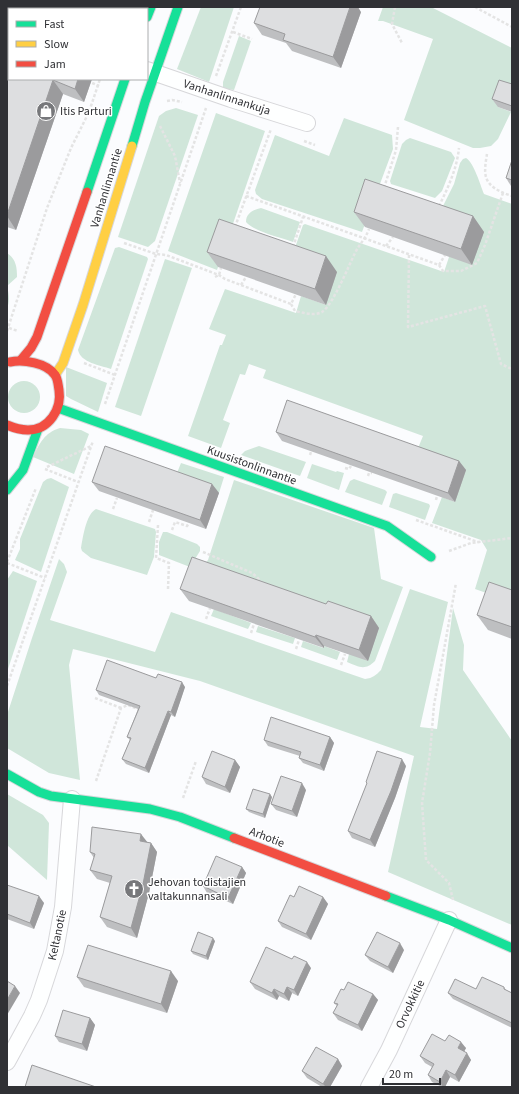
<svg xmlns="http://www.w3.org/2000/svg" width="519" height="1094" font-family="'Source Sans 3',sans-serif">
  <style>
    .green { fill: #d0e6da }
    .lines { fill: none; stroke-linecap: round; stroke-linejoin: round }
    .street-casing { stroke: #d7d7da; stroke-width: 18 }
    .fast-casing { stroke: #d7d7da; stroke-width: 11 }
    .slow-casing { stroke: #d7d7da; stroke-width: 11 }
    .jam-casing { stroke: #d7d7da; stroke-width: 11 }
    .path { stroke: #e4e4e4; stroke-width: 2.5; stroke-dasharray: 3 2; stroke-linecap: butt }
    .street { stroke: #feffff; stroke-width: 16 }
    .fast { stroke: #16e098; stroke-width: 9 }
    .slow { stroke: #ffcf43; stroke-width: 9 }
    .jam { stroke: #f24e42; stroke-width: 9 }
    .wall { fill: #bebfc1 }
    .shaded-wall { fill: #9b9b9d }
    .building { fill: #dddee0; stroke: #9b9b9d }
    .labels { text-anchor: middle; stroke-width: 3; stroke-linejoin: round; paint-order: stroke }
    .street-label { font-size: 12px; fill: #303135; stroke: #fff }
    .poi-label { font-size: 12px; fill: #303135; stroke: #fff; text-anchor: start }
  </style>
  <rect width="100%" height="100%" fill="#fbfcfe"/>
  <g class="green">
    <polygon points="201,7 234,7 209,82 177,69"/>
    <polygon points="383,7 431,7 512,48 512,90 498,107 511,112 498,139 491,146 480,148 473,148 404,120 433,39 383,21 378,21"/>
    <polygon points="239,36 251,41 234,90 226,89 223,87 223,82"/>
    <polygon points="176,108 198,115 155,241 148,247 118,237 159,116 166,111"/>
    <polygon points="216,113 265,131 217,270 168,251"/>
    <polygon points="344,118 392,135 393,149 362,232 262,199 256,194 255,190 275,135 329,156"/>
    <polygon points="410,138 451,152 455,158 442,191 435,198 391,184 390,181 402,144 406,140"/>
    <path d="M466,158C474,163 480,184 484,194L512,204V602L475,589L487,550L481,540L432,523L442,497L455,502L416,453L423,436L263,378L266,370L249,364L245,375L240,374L223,420L230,423L221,448L188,436L220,345H222L226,335L209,329L225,289L296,313L301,296L326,305L292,256L303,225L305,224L444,272L449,257L438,216L454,184L460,163L463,159Z"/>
    <path d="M261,208L300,222L293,242C280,237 255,232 246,222C246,213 253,210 261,208Z"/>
    <path d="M119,247L147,257L148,259L111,369C100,365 81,363 78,350L115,248Z"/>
    <path d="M7,253C16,259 17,267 17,277L7,286C9,294 10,301 7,309Z"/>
    <polygon points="165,259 192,268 141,416 115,407"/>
    <polygon points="66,367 107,383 98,412 71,399 66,396"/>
    <circle cx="24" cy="397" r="16"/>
    <path d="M60,428L81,430L89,434L74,474L33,457C40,443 44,433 60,428Z"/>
    <polygon points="259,446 306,462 300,476 241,455 245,451"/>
    <polygon points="181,463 224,477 219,493 175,478"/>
    <polygon points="312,464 336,472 337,471 344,473 339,490 307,478"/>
    <polygon points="51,478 69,487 41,572 15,560 20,549 20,539 43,482 47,479"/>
    <polygon points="354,479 385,490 387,492 382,505 345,492 350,481"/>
    <path d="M234,480L374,528L381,579L403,587L375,661C365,671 359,667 347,662L349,654L200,569L208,560Z"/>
    <polygon points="396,493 429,504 430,506 425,520 389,507 393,494"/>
    <path d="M96,509L155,529L156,532L154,557L147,575L91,558L82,551L81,548C83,537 86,514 96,509Z"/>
    <polygon points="163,532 167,532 197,544 200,547 200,551 190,567 159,555 159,542"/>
    <path d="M59,559L64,564L67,572L50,620L155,652L171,612L365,679C373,678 376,675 381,670L410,589L448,602L420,727L437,729L453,608L464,645L463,670L512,741V925L388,872L414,756L200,681L73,649L69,665L80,780L49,773L7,748V715L32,638Z"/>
    <polygon points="13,571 37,581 7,672 7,580"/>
    <polygon points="214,609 251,623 248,629 211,616"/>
    <polygon points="258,626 295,638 293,644 256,632"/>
    <polygon points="303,641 323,648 324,646 340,652 337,660 301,647"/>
    <polygon points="7,794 43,815 49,823 47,880 7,845"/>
  </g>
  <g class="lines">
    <g class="street-casing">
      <g id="street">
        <polyline points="147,70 231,99 307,123"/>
        <polyline points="7,1062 32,1016 39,1000 55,951 63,907 72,799"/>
        <polyline points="369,1087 389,1050 449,920"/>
      </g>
    </g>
    <g class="fast-casing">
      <g id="fast">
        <polyline points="147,17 151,7"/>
        <polyline points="132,146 145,102 178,7"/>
        <polyline points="87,192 125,79"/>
        <polyline points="58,408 387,526 431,557"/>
        <polyline points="7,490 23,470 38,429"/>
        <polyline points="7,774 39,792 51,796 150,809 180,817 234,838"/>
        <polyline points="386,896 449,920 512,948"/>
      </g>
    </g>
    <g class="slow-casing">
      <polyline id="slow" points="55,375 63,363 83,305 132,146"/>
    </g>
    <g class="jam-casing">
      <g id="jam">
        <polyline points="21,360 31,348 37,337 87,192"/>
        <path d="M7,425C14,428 20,430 28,430C49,430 62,409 59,390C58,385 58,379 55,375C47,363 23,359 10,362"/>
        <polyline points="234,838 386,896"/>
      </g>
    </g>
    <g class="path">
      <polyline points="395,7 392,24 402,43"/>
      <polyline points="475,7 512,27"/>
      <polyline points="125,9 126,7"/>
      <polyline points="233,32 252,39"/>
      <polyline points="216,76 241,7"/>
      <polyline points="83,79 99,86"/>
      <polyline points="167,101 172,100 182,102"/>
      <polyline points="160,126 175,156 180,183"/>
      <polyline points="304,141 315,145"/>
      <path d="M487,154C486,160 484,171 486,177C489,188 503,193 512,196"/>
      <polyline points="384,188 396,150 398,127"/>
      <polyline points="246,196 439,265 445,255"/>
      <path d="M439,206C448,188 457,168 459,148"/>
      <polyline points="235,227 271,129"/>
      <polyline points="124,243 156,254 166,255 219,275 225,279 291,304 296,294"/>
      <polyline points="386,246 393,237"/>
      <polyline points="293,247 303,217"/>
      <polyline points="409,255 408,327 485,306 501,364 512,369"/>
      <polyline points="439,265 443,271 461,271 477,263 485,245 503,193"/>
      <polyline points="215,277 219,275 221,268"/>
      <polyline points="241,285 246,277"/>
      <path d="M291,304L295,311C304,313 314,316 322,312C333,305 349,265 355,253C360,243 365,240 369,229"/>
      <polyline points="9,328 18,331"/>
      <polyline points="7,331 47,208 71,148 89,112 100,79"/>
      <polyline points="84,363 115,375"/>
      <polyline points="105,404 206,108"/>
      <polyline points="310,455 311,452"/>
      <polyline points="47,467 91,446"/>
      <polyline points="345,468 349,469 351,466"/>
      <polyline points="45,469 78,482"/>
      <polyline points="368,476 369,473 372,473"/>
      <polyline points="436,500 437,496"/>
      <polyline points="113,509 117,498"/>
      <polyline points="416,520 478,542"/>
      <polyline points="149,522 153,510"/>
      <polyline points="158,525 156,558 169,563 168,589"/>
      <polyline points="172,530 175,522 187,526 189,523"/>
      <polyline points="449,551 471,543 512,538"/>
      <polyline points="203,552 252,573 257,577 262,583"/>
      <polyline points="7,562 36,488"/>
      <polyline points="7,563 45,578"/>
      <polyline points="206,619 210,608"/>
      <polyline points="251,633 254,624"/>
      <polyline points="296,649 299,640"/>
      <polyline points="341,665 345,654"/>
      <polyline points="7,686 93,441"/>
      <polyline points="95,698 121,708"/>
      <polyline points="96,781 121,708 128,705 140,710"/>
      <polyline points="183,798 196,761"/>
      <polyline points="453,900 449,883 426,860 422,803 430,753 434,705 456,583"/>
    </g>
    <use href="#street" class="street"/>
    <use href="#fast" class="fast"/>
    <use href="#slow" class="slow"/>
    <use href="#jam" class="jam"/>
  </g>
  <g class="wall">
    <polygon points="7,7 104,7 103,9 9,9 92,79 84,102 63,94 16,230 7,227"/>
    <polygon points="361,12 341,68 292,51 286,43 262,35 254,23"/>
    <polygon points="512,84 512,112 498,107 492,99"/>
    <polygon points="512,160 512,186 511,186 506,178"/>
    <polygon points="354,212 473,216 484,232 472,265 365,227"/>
    <polygon points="207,252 337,272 326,305 218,267"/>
    <polygon points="276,432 459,461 466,470 455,502 282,441"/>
    <polygon points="92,482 212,484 219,493 206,529 99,491"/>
    <polygon points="180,589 326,604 371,616 379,628 368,661 324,646 324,648 189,601"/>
    <polygon points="512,590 512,639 488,630 477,615"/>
    <polygon points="156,678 185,687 175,717 171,715 149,773 126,764 122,759 130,740 127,737 138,709 99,695 96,690"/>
    <polygon points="330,737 334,743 324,771 303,763 299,758 300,756 268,746 264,740"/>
    <polygon points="235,760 240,767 230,793 206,784 202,777"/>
    <polygon points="406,766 395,798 375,847 352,838 348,831 367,784 366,782"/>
    <polygon points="306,790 297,817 276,810 271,804"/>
    <polygon points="272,797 265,818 249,812 246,809"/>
    <polygon points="147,842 151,843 157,852 149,893 137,938 107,927 100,917 110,883 97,879 90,870 94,858 90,852"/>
    <polygon points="242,867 246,873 233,904 207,893 203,886"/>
    <polygon points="7,885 44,903 34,929 7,919"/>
    <polygon points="323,897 328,904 311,940 282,927 278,921"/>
    <polygon points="215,941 208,960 193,954 191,951"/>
    <polygon points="404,950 393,973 370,961 365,955"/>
    <polygon points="311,968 298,996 292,993 289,1001 279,996 277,1000 255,989 250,982"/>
    <polygon points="77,977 178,981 167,1013 84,987"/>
    <polygon points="504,987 506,990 512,993 512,1028 453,999 448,993"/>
    <polygon points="344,990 373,994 378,1000 362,1031 338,1020 333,1013 337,1006 334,1003"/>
    <polygon points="90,1018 95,1025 87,1051 59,1042 55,1036"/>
    <polygon points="445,1041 466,1048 464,1052 471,1060 459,1082 450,1077 445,1087 442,1087 432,1082 428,1075 432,1067 425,1063 420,1056"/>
    <polygon points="338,1059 342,1066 330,1087 322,1087 307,1078 302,1071"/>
  </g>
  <g class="shaded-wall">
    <polygon points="89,7 104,7 103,9 88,9"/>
    <polygon points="350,7 358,7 361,12 341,68 333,57"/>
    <polygon points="78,79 92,79 84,102 75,89"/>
    <polygon points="53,80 63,94 16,230 7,216 7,215"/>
    <polygon points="473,216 484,232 472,265 461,249"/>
    <polygon points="326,256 337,272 326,305 315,289"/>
    <polygon points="459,461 466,470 455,502 448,493"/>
    <polygon points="212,484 219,493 206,529 200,520"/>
    <polygon points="371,616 379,628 368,661 359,650"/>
    <polygon points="316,635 324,646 324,648 315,637"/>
    <polygon points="182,682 185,687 175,717 171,712"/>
    <polygon points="168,711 171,715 149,773 145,768"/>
    <polygon points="330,737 334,743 324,771 320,765"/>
    <polygon points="402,759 406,766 395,798 375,847 370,840"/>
    <polygon points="235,760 240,767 230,793 225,787"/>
    <polygon points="302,783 306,790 297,817 292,811"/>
    <polygon points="270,794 272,797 265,818 263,814"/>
    <polygon points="141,834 148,843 140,841"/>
    <polygon points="151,843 157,852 149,893 137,938 131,928"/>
    <polygon points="242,867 246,873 233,904 228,898"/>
    <polygon points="39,896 44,903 34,929 30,923"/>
    <polygon points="323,897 328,904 311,940 306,934"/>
    <polygon points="213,938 215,941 208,960 206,956"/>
    <polygon points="400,943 404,950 393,973 388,967"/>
    <polygon points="307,962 311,968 298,996 294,990"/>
    <polygon points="171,971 178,981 167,1013 161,1004"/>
    <polygon points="15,986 20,993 7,1015 7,1000"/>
    <polygon points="287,987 292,993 289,1001 284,994"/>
    <polygon points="274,989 279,996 277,1000 272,993"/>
    <polygon points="373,994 378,1000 362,1031 358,1025"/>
    <polygon points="90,1018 95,1025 87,1051 82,1044"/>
    <polygon points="461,1042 466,1048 462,1055 458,1048"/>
    <polygon points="467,1053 471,1060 459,1082 455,1075"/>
    <polygon points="338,1059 342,1066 330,1087 326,1087 323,1084"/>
    <polygon points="446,1070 450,1077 445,1087 443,1087 440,1082"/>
  </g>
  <g class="building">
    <polygon points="7,7 89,7 88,9 9,9 9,79 78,79 75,89 53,80 7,215"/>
    <polygon points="260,7 350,7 333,57 283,40 285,34 254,23"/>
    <polygon points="499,80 512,84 512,106 492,99"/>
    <polygon points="512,160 512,180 506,178"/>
    <polygon points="365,179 473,216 461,249 354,212"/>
    <polygon points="219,219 326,256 315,289 207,252"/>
    <polygon points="287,400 459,461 448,493 276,432"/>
    <polygon points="105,446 212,484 200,520 92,482"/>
    <polygon points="192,557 326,604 328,601 371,616 359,650 316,635 315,637 180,589"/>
    <polygon points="489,582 512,590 512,627 477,615"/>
    <polygon points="107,660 156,678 158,674 182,682 171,712 168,711 145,768 122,759 131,738 127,737 140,706 96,690"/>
    <polygon points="271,717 330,737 320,765 299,758 301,752 264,740"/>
    <polygon points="212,751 235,760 225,787 202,777"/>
    <polygon points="377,751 402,759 391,791 370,840 348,831 367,783 366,782"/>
    <polygon points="281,776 302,783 292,811 271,804"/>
    <polygon points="253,789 270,794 263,814 246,809"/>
    <polygon points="92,827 141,834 140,841 151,843 143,884 131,928 100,917 112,876 90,870 95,854 90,852"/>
    <polygon points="216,856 242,867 228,898 203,886"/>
    <polygon points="7,885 39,896 30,923 7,914"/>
    <polygon points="299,886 323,897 306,934 278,921 290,895 294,897"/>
    <polygon points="198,932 213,938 206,956 191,951"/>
    <polygon points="377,932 400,943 388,967 365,955"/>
    <polygon points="88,945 171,971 161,1004 77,977"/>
    <polygon points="266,947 292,959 294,956 307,962 294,990 287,987 284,994 274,989 272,993 250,982"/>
    <polygon points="482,977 504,987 504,989 512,993 512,1023 448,993 455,979 476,989"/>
    <polygon points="7,981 15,986 7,1000"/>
    <polygon points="348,982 373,994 358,1025 333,1013 338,1004 334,1003 341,989 344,990"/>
    <polygon points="63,1010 90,1018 82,1044 55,1036"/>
    <polygon points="432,1034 445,1041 449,1035 461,1042 458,1048 467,1053 455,1075 446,1070 440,1082 428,1075 434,1064 420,1056"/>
    <polygon points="316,1047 338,1059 323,1084 302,1071"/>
    <polygon points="32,1065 96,1087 25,1087"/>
  </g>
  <defs>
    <g id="shop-disc" transform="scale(1)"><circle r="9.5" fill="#77787b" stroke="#fff"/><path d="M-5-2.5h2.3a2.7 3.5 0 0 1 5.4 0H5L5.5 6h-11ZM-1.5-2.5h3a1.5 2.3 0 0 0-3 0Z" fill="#fff"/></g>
    <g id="church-disc" transform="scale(1)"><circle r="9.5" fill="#77787b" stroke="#fff"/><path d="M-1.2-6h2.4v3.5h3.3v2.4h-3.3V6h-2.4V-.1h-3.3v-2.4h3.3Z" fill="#fff"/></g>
  </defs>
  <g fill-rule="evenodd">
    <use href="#shop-disc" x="46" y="111"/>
    <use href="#church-disc" x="134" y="889"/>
  </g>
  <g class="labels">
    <g class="street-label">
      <text transform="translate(227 97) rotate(18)" y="4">Vanhanlinnankuja</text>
      <text transform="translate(106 188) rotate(-73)" y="4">Vanhanlinnantie</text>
      <text transform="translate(252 465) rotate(20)" y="4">Kuusistonlinnantie</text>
      <text transform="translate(267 837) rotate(21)" y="4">Arhotie</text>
      <text transform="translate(57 935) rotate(-78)" y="4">Keltanotie</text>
      <text transform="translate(410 1004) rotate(-65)" y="4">Orvokkitie</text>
    </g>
    <g class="poi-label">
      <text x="60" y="115">Itis Parturi</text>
      <text x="148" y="886">Jehovan todistajien<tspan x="148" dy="14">valtakunnansali</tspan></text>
    </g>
  </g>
  <rect width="519" height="1094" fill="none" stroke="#303135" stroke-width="16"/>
  <rect x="8" y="8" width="140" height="72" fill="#ffffff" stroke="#acadae"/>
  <rect x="16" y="21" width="20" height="6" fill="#16e098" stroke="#acadae"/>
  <text x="44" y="28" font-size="12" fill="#303135">Fast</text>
  <rect x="16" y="41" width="20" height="6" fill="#ffcf43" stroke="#acadae"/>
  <text x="44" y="48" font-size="12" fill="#303135">Slow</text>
  <rect x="16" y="61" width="20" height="6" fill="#f24e42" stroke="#acadae"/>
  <text x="44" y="68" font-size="12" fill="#303135">Jam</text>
  <path d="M383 1078v6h57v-6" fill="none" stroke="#303135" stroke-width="2"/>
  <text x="389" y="1078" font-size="12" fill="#303135" stroke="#ffffff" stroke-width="3" paint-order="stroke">20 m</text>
</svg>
